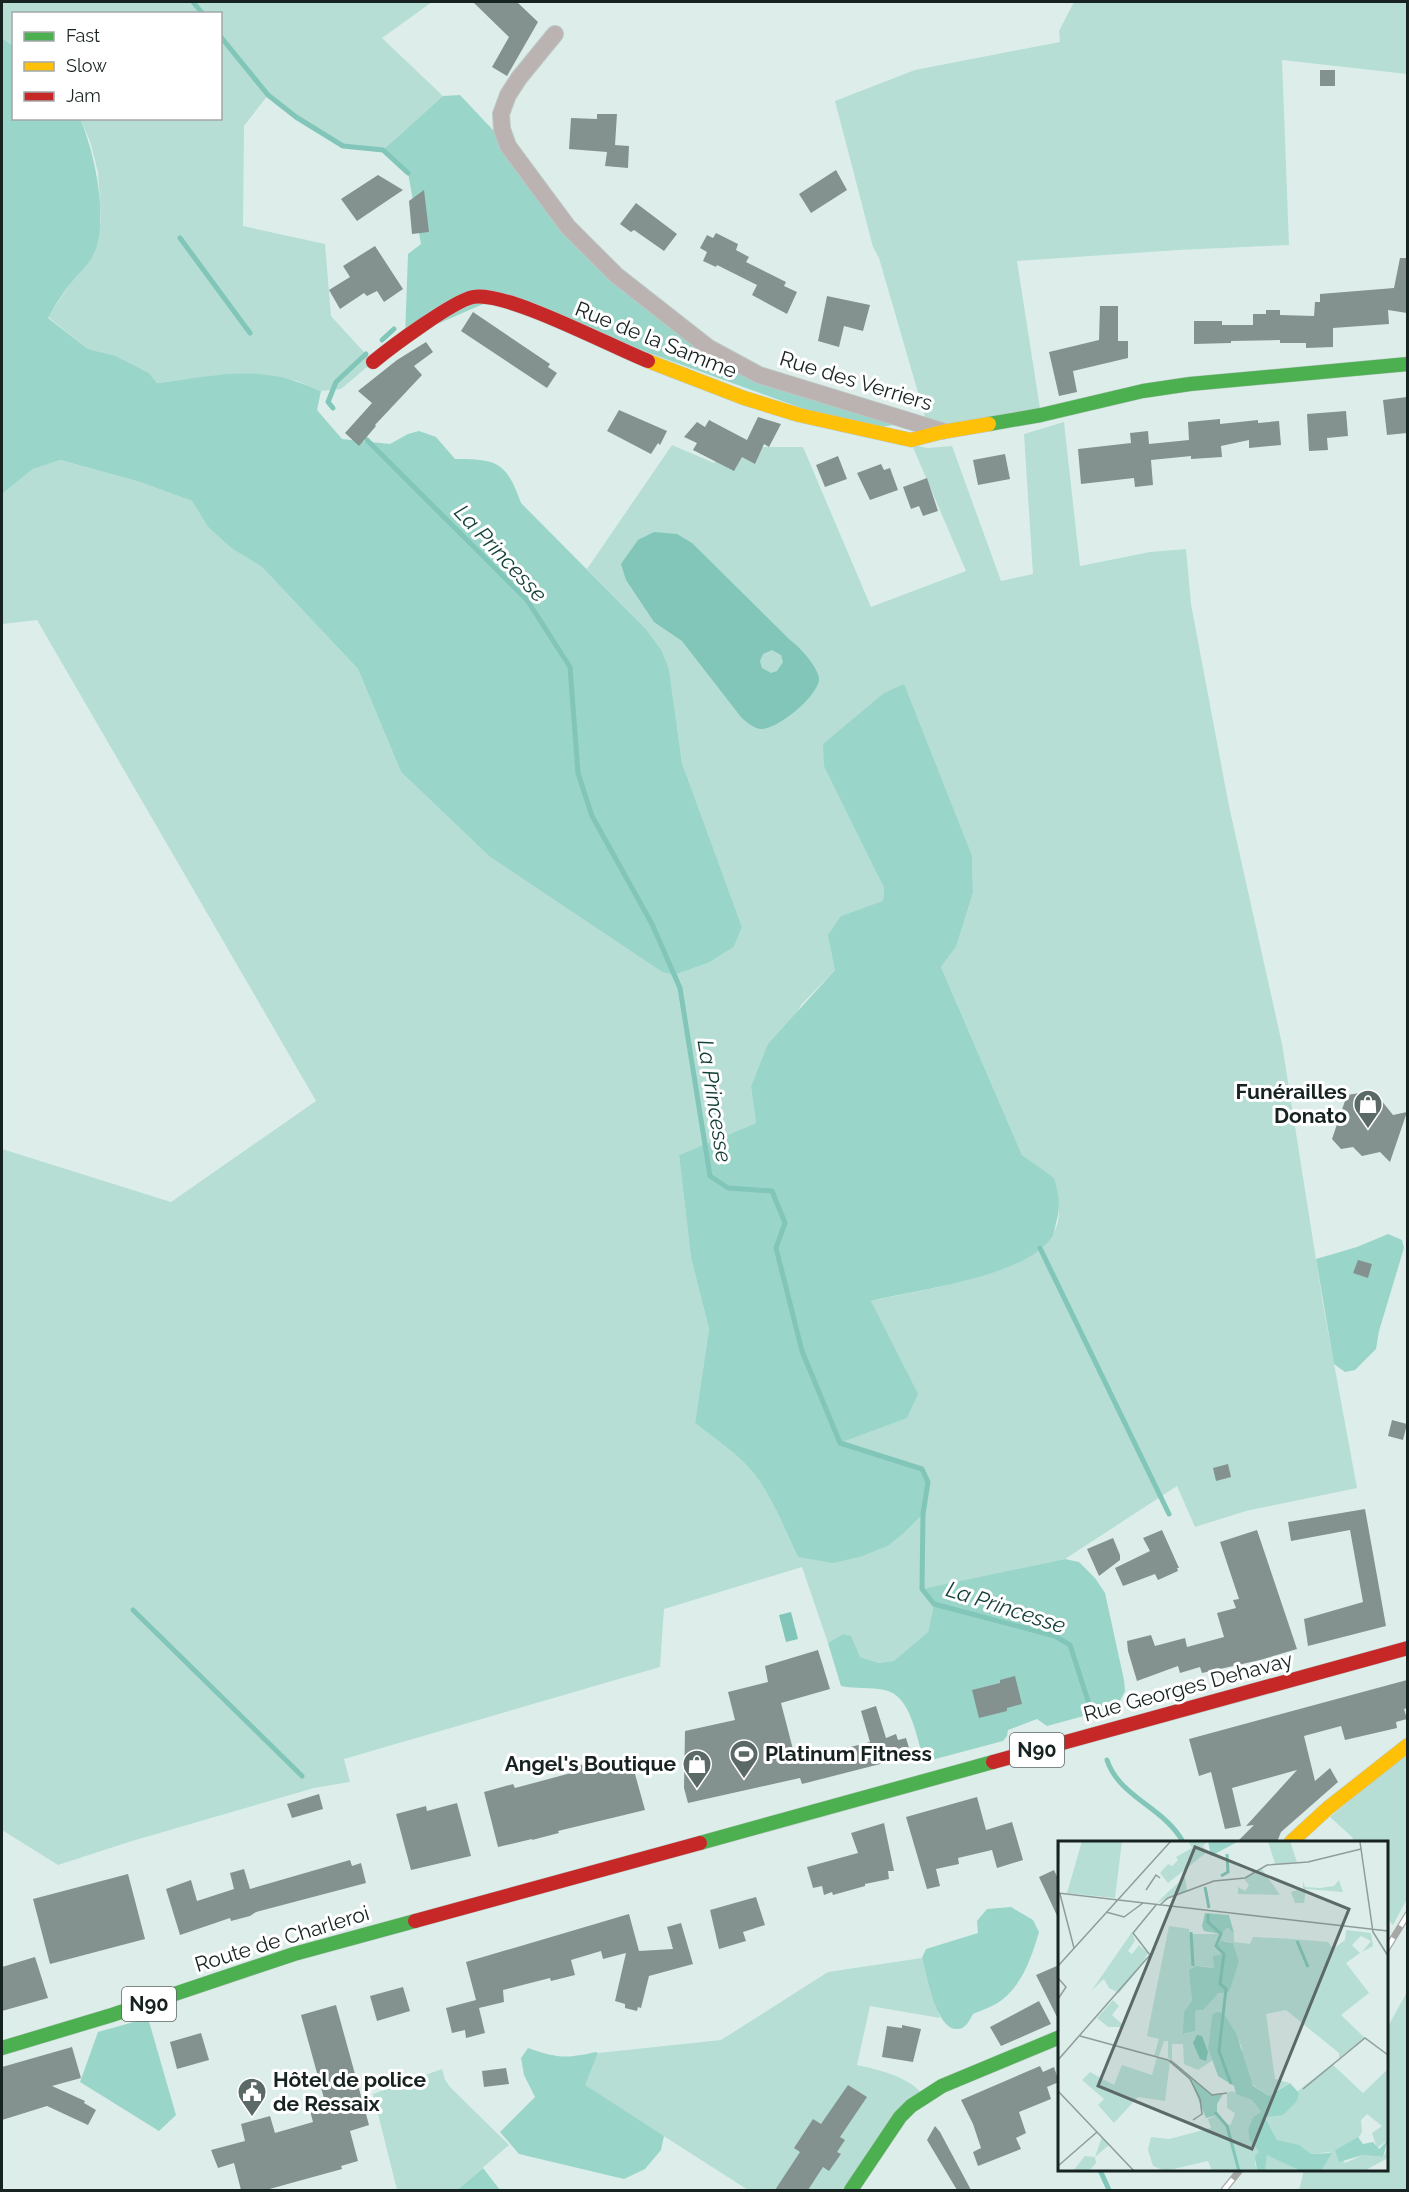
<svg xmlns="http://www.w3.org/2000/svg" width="1409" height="2192" font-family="Raleway,sans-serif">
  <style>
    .green { fill: #b6ded5; fill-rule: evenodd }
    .forest { fill: #9ad5c9 }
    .water { fill: #81c6b9; fill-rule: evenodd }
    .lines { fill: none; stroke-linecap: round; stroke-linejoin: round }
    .stream { stroke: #81c6b9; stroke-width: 5 }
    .building { fill: #84928f }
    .street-casing { stroke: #bbc8c5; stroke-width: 18 }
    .fast-casing { stroke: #bbc8c5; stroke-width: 15 }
    .slow-casing { stroke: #bbc8c5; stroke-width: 15 }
    .jam-casing { stroke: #bbc8c5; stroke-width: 15 }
    .street { stroke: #bbb3b2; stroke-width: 16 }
    .fast { stroke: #4caf50; stroke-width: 14 }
    .slow { stroke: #ffc107; stroke-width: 14 }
    .jam { stroke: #c62828; stroke-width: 14 }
    .rail-casing { stroke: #a6a8a6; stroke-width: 7 }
    .rail { stroke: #fff; stroke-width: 4.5; stroke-dasharray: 14; stroke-linecap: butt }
    .labels { text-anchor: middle; stroke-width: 6; stroke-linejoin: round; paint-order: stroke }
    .shield { fill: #fff; stroke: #5d6564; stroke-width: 1.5 }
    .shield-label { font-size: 20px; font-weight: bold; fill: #172321 }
    .street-label { font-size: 21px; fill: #172321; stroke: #fff }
    .poi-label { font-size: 21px; font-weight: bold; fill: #172321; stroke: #fff; text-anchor: end }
    .water-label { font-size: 22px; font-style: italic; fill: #133e37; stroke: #fff }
    .inset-river { fill: none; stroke: #81c6b9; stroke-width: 3 }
    .inset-road { fill: none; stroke: #8e9d9a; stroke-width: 1.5 }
    .view { fill: #5c6a67; fill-opacity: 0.15; stroke: #5c6a67; stroke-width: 3 }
    .inset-edge { fill: none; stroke: #172321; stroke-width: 3 }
  </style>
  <rect width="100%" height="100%" fill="#ddeeea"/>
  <g class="green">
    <polygon points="2,2 432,2 382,38 443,96 383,150 343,146 296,117 268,95 244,126 243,226 325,244 331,316 373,362 341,389 321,391 297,381 267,375 220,375 157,383 149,373 116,356 88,349 48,317 72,281 94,255 101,220 98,172 90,141 80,119 220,118 220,14 14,14 13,46 2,38"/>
    <polygon points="1074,2 1407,2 1407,74 1282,60 1289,245 1178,250 1017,261 1041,415 928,427 879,258 873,247 835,101 915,70 1060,42 1059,31"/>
    <path d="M1064,422L1080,566L1150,552L1186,549L1191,604L1229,806L1282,1044L1323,1304L1357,1488L1246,1511L1195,1527L1177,1486L1065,1559L923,1589L934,1604L928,1632L895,1661L879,1663L860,1657L843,1634L828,1643L802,1567L664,1609L660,1667L344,1759L350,1782L314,1788L132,1841L58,1865L2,1830V1149L171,1202L316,1101L37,620L2,624V494L33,469L59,460L140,482L192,501L208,527L231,548L262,567L358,669L401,772L490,857L662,972L674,975L708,963L734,947L742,927L682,763L669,669L662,651L646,629L587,569L672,445L714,463L726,447H803L871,607L966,571L912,445L928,448L952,446L1001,581L1033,574L1024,434ZM857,831L972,856L973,893L956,947L941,967L1022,1155L1054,1179C1058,1197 1064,1219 1051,1237C1023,1277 918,1290 871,1301L906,1418L840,1443L921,1468L928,1482L923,1514L904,1533L888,1546L863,1556L798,1557C785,1530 773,1499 755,1475C739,1454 715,1439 695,1423L709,1329L691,1258L679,1155L756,1123L751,1087L802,1004L835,970L841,916L883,902L884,888Z"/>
    <polygon points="1407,1753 1407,1899 1393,1925 1387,1919 1386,1842 1354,1842 1352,1837 1330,1817"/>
    <path d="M922,1958L940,2018L870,2006L857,2065C880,2070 910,2077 924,2096L851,2190H748L584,2085L598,2053L721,2040L828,1972Z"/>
    <polygon points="1407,1992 1407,2190 1299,2190 1304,2170 1386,2170 1387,2028"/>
    <polygon points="442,2069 445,2080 450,2087 509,2145 457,2190 397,2190 373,2094"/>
  </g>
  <g class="forest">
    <path d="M2,38L13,46L14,118L80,119C95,153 109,219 94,254C90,263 80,272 74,279C64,291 55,305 48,318L88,349L116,356L149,373L157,383C193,379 232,370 268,375C287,377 304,384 321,391L317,410L342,439L390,444L408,434L419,431L436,437L455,459C498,459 506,462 521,503L646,629L662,651L669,669L682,763L742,927L734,947L708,963L674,975L662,972L490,857L401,772L358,669L262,567L231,548L208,527L192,501L140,482L60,460L33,469L2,494Z"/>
    <polygon points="460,95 508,146 568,227 709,348 912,422 862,430 497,298 405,338 408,254 421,244 408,173 383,150 443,96"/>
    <path d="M904,684L972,856L973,893L956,947L941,967L1022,1155L1054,1178C1059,1195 1061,1206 1056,1223C1055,1228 1054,1233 1052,1237C1024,1278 918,1289 871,1301L918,1394L907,1418L840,1443L922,1469L928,1482L923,1514L904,1533L888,1546L863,1556L833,1563L798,1557C785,1530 773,1499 755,1475C739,1454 715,1439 695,1423L709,1329L691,1258L679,1155L756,1123L751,1087L768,1044L835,970L828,935L841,916L883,901L884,888L824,766L823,744L884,693Z"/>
    <polygon points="1388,1234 1402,1240 1404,1248 1379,1331 1376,1349 1355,1370 1345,1372 1334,1364 1316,1259 1357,1247"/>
    <path d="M1065,1559L1079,1562L1095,1578L1105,1593L1124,1680L1125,1691L1117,1707L1047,1726L1037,1719L1008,1730L1007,1736L1003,1741L924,1762C917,1739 911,1694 884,1690C870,1687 856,1689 841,1686L828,1643L843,1634L851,1636L860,1657L879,1663L894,1661L928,1632L934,1604L922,1589Z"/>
    <path d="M1011,1907L1033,1920L1039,1932C1032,1956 1023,1983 1003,1999C995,2006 982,2010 973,2014C969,2021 966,2029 957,2029C936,2030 927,1974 922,1958L926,1949L978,1933L977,1921L987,1909Z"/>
    <polygon points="148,2018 176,2115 159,2131 80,2082 98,2032"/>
    <path d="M528,2048C557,2058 565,2059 596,2052L598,2053L585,2085L664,2136L661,2150L645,2169L624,2179L519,2154L500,2132L535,2097L524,2075L521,2058Z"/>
    <polygon points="483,2168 500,2190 457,2190"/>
  </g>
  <g class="water">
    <path d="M654,532L677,534L692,543L790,640C799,646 820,669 819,680C817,697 778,729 761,729C753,728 746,722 741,717L682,641L654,622L626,580L621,564L638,540ZM772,650L781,655L783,662L777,671L771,673L762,668L760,661L763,654Z"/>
    <polygon points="791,1612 798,1639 786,1642 779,1615"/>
  </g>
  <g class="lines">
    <g class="stream">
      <polyline points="193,2 203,14"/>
      <polyline points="220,36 268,95 296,117 343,146 383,150 408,173"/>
      <polyline points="180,238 250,333"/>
      <polyline points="382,340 394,329"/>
      <polyline points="333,408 328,402 336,382 366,354"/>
      <polyline points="367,440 527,600 570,667 578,773 592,816 652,924 680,988 710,1176 728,1188 772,1191 785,1223 776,1248 802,1351 840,1443 922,1469 928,1482 923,1514 922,1589 934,1604 1055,1636 1070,1645 1090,1707"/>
      <polyline points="1040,1248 1169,1514"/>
      <polyline points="133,1610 302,1776"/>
      <path d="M1107,1760C1119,1797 1165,1808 1183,1842"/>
      <polyline points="1100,2170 1109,2190"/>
    </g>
  </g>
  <g class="building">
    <polygon points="473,2 517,2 538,22 507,76 492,67 509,37"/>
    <rect x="1320" y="70" width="15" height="16"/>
    <polygon points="597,114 617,114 615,145 629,146 628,168 605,166 607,152 569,149 571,118 597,119"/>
    <polygon points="836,170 847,190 811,213 799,194"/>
    <polygon points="378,175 403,190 357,221 341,199"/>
    <polygon points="424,190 429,232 412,234 409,201"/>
    <polygon points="636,203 677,234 664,251 634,230 631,232 620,224"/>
    <polygon points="716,233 738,244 736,250 749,257 746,262 786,282 784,286 797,292 787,314 752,295 757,285 717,265 716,267 703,261 707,252 700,248 707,235 713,238"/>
    <polygon points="375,246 403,289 384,302 377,291 367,296 364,293 340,309 329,290 350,277 343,266"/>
    <polygon points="1400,258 1407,258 1407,313 1388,310 1389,324 1333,328 1333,347 1306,348 1306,343 1280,343 1280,340 1231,341 1231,343 1194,344 1194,321 1222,321 1222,325 1253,325 1253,314 1266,314 1266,310 1280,310 1280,315 1314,316 1315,302 1320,302 1320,294 1394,288"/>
    <polygon points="827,296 870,305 863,331 844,326 839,347 818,341"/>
    <polygon points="1100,306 1118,306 1118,341 1128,341 1128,358 1073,371 1077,392 1059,396 1049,352 1099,340"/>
    <polygon points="473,312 550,364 548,367 557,373 547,388 461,331"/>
    <polygon points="426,342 433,352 414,366 422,375 375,425 376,426 359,446 345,433 372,403 358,391 397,360"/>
    <polygon points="1407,397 1407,433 1387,435 1383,400"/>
    <polygon points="619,410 667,431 660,445 658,443 651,454 607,431"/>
    <polygon points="1346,411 1348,436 1327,438 1328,450 1309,451 1307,414"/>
    <polygon points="758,417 781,424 769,447 764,444 755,464 742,457 734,471 693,450 697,443 684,437 697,422 705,427 709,420 747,440"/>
    <polygon points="1220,419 1220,424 1258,420 1258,423 1279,421 1281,445 1249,448 1249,440 1221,446 1222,457 1191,459 1191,456 1151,460 1153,485 1135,487 1134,478 1081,484 1078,449 1131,443 1130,433 1148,431 1149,444 1189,440 1188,422"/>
    <polygon points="1005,454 1010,479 978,485 973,460"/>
    <polygon points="838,456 847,479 825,487 816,465"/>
    <polygon points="881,464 884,470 890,468 898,490 870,500 857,473"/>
    <polygon points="927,478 938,511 923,516 919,506 911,509 903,487"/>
    <polygon points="1360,1093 1368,1103 1381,1100 1393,1115 1407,1112 1390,1162 1380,1152 1362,1156 1353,1147 1341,1149 1332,1139 1347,1095"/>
    <polygon points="1358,1260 1372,1264 1368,1278 1353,1273"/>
    <polygon points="1392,1420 1407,1424 1403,1440 1388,1436"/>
    <polygon points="1228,1464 1231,1477 1216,1481 1213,1468"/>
    <polygon points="1365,1509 1386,1626 1308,1646 1304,1619 1363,1602 1350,1530 1291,1541 1288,1522"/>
    <polygon points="1162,1530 1179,1568 1177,1568 1178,1571 1158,1580 1155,1574 1123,1586 1115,1568 1150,1551 1143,1538"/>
    <polygon points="1257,1530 1297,1649 1260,1660 1202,1673 1200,1667 1180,1673 1178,1666 1137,1681 1128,1651 1127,1641 1151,1635 1155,1646 1185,1638 1187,1647 1224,1637 1217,1613 1236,1608 1233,1600 1239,1599 1220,1542"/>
    <polygon points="1113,1538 1120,1555 1120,1560 1099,1576 1087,1549"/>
    <polygon points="818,1650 830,1689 781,1703 796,1761 870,1742 861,1711 876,1706 886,1738 896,1734 898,1740 906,1738 911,1754 891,1759 892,1761 802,1784 800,1778 688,1803 684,1788 685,1731 735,1720 728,1692 768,1682 765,1666"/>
    <polygon points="1015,1676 1022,1704 1007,1708 1007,1711 979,1718 972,1690 1000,1683 1000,1680"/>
    <polygon points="1407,1680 1407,1708 1404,1709 1407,1719 1396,1722 1397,1728 1345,1740 1341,1726 1304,1736 1315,1781 1330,1768 1338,1782 1281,1832 1277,1842 1237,1842 1254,1825 1246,1826 1297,1770 1232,1788 1241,1826 1225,1829 1211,1772 1199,1776 1189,1739"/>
    <polygon points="630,1756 645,1810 558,1831 559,1833 532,1840 532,1839 498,1847 484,1792 513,1784 515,1788 571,1773 570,1768 599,1760 601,1764"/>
    <polygon points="319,1794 323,1809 292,1818 287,1804"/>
    <polygon points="977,1797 986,1830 1012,1822 1023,1860 997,1868 992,1850 958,1858 959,1864 936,1869 940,1886 927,1889 906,1817"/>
    <polygon points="457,1803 471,1856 411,1870 396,1814 426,1806 427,1811"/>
    <polygon points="884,1823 894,1871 888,1871 889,1879 865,1884 865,1886 833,1895 832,1892 824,1895 822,1886 813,1888 807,1867 858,1853 851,1833"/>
    <polygon points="350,1860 352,1866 361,1863 366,1883 256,1912 250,1916 231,1921 230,1918 180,1935 166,1889 191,1880 197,1901 234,1889 230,1873 244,1869 250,1889"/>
    <polygon points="1054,1870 1059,1881 1059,1920 1039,1877"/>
    <polygon points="128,1874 145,1939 50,1964 33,1899"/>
    <polygon points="756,1897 765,1925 743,1932 746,1941 719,1949 710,1910"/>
    <polygon points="629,1914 639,1951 673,1949 667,1927 681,1923 693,1964 649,1976 641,2008 638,2007 637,2011 625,2008 625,2004 615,2001 626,1953 603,1959 601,1951 571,1960 575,1975 551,1981 550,1978 503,1990 504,2002 479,2008 485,2033 466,2038 465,2030 452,2033 446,2008 476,2000 466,1962"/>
    <polygon points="35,1957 48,1998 2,2011 2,1967"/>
    <polygon points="1059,1965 1059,2021 1036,1975"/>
    <polygon points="403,1987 410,2011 377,2021 370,1996"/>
    <polygon points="1039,2001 1051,2024 1001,2046 990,2027"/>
    <polygon points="336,2005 369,2125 350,2131 358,2161 341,2166 342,2169 266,2190 241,2190 234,2163 218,2168 211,2150 245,2141 241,2124 270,2116 275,2133 313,2122 309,2107 325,2102 301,2015"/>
    <polygon points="902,2025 921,2029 913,2062 882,2057 887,2026 902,2028"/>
    <polygon points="201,2033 209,2060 177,2069 170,2042"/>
    <polygon points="72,2047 81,2078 52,2086 85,2101 84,2103 96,2110 88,2125 47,2106 2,2120 2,2067"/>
    <polygon points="1040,2066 1043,2072 1054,2067 1059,2082 1047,2087 1051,2099 1019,2112 1026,2133 1016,2138 1021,2149 978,2166 973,2152 981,2148 973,2124 961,2100"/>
    <polygon points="506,2068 509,2084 484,2087 482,2071"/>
    <polygon points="848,2085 867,2097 840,2137 845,2140 837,2152 841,2154 829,2171 823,2167 808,2190 775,2190 800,2152 794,2148 813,2119 821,2124"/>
    <polygon points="935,2126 940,2132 971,2190 957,2190 927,2140"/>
  </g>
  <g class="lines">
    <g class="street-casing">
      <polyline id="street" points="555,34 519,78 508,95 501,114 502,129 508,146 568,227 616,275 709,348 759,375 942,431"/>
    </g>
    <g class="fast-casing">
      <g id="fast">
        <polyline points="989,424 1041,415 1143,391 1190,384 1408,364"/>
        <polyline points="700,1843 993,1762"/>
        <polyline points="2,2048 112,2015 294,1954 415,1921"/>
        <polyline points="851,2190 900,2117 911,2106 942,2086 1060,2037"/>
      </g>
    </g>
    <g class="slow-casing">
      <g id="slow">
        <polyline points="648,361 744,398 799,415 911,440 942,432 989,424"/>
        <polyline points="1291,1842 1328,1808 1408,1745"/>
      </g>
    </g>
    <g class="jam-casing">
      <g id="jam">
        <path d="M373,362C391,347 453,301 473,297C505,290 612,347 648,361"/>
        <polyline points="993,1762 1408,1648"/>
        <polyline points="415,1921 700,1843"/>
      </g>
    </g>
    <use href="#street" class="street"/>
    <use href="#fast" class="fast"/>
    <use href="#slow" class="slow"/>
    <use href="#jam" class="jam"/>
    <g class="rail-casing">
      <g id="rail">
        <polyline points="1386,1950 1408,1914"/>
        <polyline points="1224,2190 1240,2170"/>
      </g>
    </g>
    <use href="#rail" class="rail"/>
  </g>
  <defs>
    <g id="shop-pin" transform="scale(1.5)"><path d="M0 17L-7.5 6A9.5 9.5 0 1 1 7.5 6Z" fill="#5c6a67" stroke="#fff"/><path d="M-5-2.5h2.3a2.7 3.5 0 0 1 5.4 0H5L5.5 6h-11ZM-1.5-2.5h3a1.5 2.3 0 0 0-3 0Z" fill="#fff"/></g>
    <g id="stadium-pin" transform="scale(1.5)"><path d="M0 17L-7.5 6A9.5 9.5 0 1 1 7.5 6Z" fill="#5c6a67" stroke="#fff"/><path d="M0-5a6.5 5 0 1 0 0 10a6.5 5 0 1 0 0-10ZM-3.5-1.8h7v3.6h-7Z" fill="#fff"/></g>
    <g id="civic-pin" transform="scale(1.5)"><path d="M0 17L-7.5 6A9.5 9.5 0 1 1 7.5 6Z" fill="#5c6a67" stroke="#fff"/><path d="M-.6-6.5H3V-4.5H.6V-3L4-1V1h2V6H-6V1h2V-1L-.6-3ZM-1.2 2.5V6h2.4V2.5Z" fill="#fff"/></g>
  </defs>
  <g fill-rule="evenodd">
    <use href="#shop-pin" x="1368" y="1104"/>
    <use href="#stadium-pin" x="744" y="1754"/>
    <use href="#shop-pin" x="697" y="1764"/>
    <use href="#civic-pin" x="252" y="2092"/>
  </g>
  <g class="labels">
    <g class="shield">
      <rect x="1010" y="1733" width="54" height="34" rx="4.5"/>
      <rect x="122" y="1987" width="54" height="34" rx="4.5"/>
    </g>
    <g class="shield-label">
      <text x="1037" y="1757">N90</text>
      <text x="149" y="2011">N90</text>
    </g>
    <g class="street-label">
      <text transform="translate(656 340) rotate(22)" y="7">Rue de la Samme</text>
      <text transform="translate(856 381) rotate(17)" y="7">Rue des Verriers</text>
      <text transform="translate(1188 1687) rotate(-15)" y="7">Rue Georges Dehavay</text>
      <text transform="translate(282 1939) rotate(-17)" y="7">Route de Charleroi</text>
    </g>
    <g class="poi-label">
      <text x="1347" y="1099">Funérailles<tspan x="1347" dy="24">Donato</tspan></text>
      <text x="765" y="1761" text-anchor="start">Platinum Fitness</text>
      <text x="676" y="1771">Angel's Boutique</text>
      <text x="273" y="2087" text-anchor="start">Hôtel de police<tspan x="273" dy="24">de Ressaix</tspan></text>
    </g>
    <g class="water-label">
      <text transform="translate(501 553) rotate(47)" y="8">La Princesse</text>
      <text transform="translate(715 1101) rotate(81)" y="8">La Princesse</text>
      <text transform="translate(1006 1607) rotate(18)" y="8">La Princesse</text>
    </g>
  </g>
  <g transform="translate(1058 1841)">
    <rect width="330" height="330" fill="#ddeeea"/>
    <path d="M24,0H64L57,57L9,52ZM130,0H150L145,5L149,11L110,42L102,32L110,23L114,25L120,19L118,16L134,7ZM210,0H232L239,21L217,23ZM203,27L222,54L180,53V46L187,50L191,44L186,38ZM127,36L129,50L99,62L110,51ZM281,39L285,51L248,48L246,62H237L233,51L245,47V40L247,46L262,47L276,45ZM111,85L131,88V93H163L171,87L176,92V101L192,103L195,96L234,98L270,101L275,108L287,99L288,89L313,92L315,105L304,111L313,100L303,95L294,104L302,112L288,122L311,152L283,174L307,197L281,217V212L228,169L208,173L217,238L231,242L211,255L195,244L184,219V206L165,172L154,174L150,207L155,219L140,229L126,223L125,203H114V219L110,217V200H106L101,215H96L101,198L89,195ZM168,100L175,102L181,122L174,140L143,170H137V190L126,193L134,160L133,136L143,125L156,127L166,113L160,102ZM74,91L77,100L70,110L74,113L81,104L90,112L81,128L61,152L51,147L46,138L34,149ZM55,159L61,165L54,174L65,184L63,186H50L39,177ZM99,216L112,220L107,260L80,256L56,282L40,264L46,258L24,239L32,231L56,244L64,224L94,234ZM274,223L305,252L330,228V299L319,307L314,292L324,285L309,273L303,279L304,291L301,296L277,309L287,322L305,314L325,316L330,307V317L306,330H263L272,311L253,313L219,299L207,276ZM174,250L194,259L203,271L195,276L190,288L191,298L202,311L197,322L199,330H154L150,320L107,330L95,325L90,309L93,296L111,298L153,287L150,278L159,274L169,285L173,283L177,272L169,267V252ZM44,296L51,304L37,316L38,322L31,330H15L27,315L37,316ZM209,313L243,330H207Z" fill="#b6ded5" fill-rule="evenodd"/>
    <path d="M150,0L164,1L181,0L153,15ZM147,72L171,74L176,92L170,87L163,93L146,90L144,85ZM163,100L175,102L181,121L171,151L161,152L145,169L137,170V190L125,193L126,171L134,160L131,129L138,125L156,127L155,115L165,113L158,107ZM159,171L165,172L178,192L195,245L211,255L232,242L241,252L239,260L225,274L207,276L219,299L241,304L253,313L274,312L263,330H243L209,314L207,330H199L197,315L201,311L191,298L190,288L195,276L203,271L194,259L178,253L176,245L160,235L150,207L154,174ZM114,219L153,253H165L159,263V274L148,277L132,238ZM300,296L305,303L315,301L321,308L330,299L325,316L305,314L281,321L277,309Z" fill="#9ad5c9"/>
    <path d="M139,194L144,195L150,211L148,220L142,218L135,202Z" fill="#81c6b9"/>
    <path class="inset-river" d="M163,35L170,31L169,13M147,46L151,67M150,73V81L163,93L158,105L166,113L162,143L168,148L161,210L173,243M133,91L135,125M239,100L250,126M157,271L169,285L181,330"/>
    <path class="inset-road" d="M302,1L315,91L330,115M0,45L1,0M88,49L98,34L102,37M0,52L330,90M2,53L16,107M102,64L110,57L156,40L187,37L209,24L250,21L303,8M48,71L66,76L85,62M0,125L113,0M0,137L8,146L0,158M22,195L110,219L132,238L142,258L144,273L135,279M0,219L92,114L75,92L98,64M112,219L154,254L169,252M245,248L307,197L330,214M0,250L76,330M0,325L39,291"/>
    <path class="view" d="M137,6L291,68L194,308L40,245Z"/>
    <rect width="330" height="330" class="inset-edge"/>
  </g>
  <rect width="1409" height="2192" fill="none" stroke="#172321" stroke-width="6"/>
  <rect x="12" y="12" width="210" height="108" fill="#ffffff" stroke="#a2a7a6" stroke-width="1.5"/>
  <rect x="24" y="32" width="30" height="9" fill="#4caf50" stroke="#a2a7a6" stroke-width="1.5"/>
  <text x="66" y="42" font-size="18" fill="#172321">Fast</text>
  <rect x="24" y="62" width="30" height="9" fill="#ffc107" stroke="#a2a7a6" stroke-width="1.5"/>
  <text x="66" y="72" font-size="18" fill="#172321">Slow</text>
  <rect x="24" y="92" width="30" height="9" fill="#c62828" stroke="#a2a7a6" stroke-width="1.5"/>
  <text x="66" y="102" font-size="18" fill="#172321">Jam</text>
</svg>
